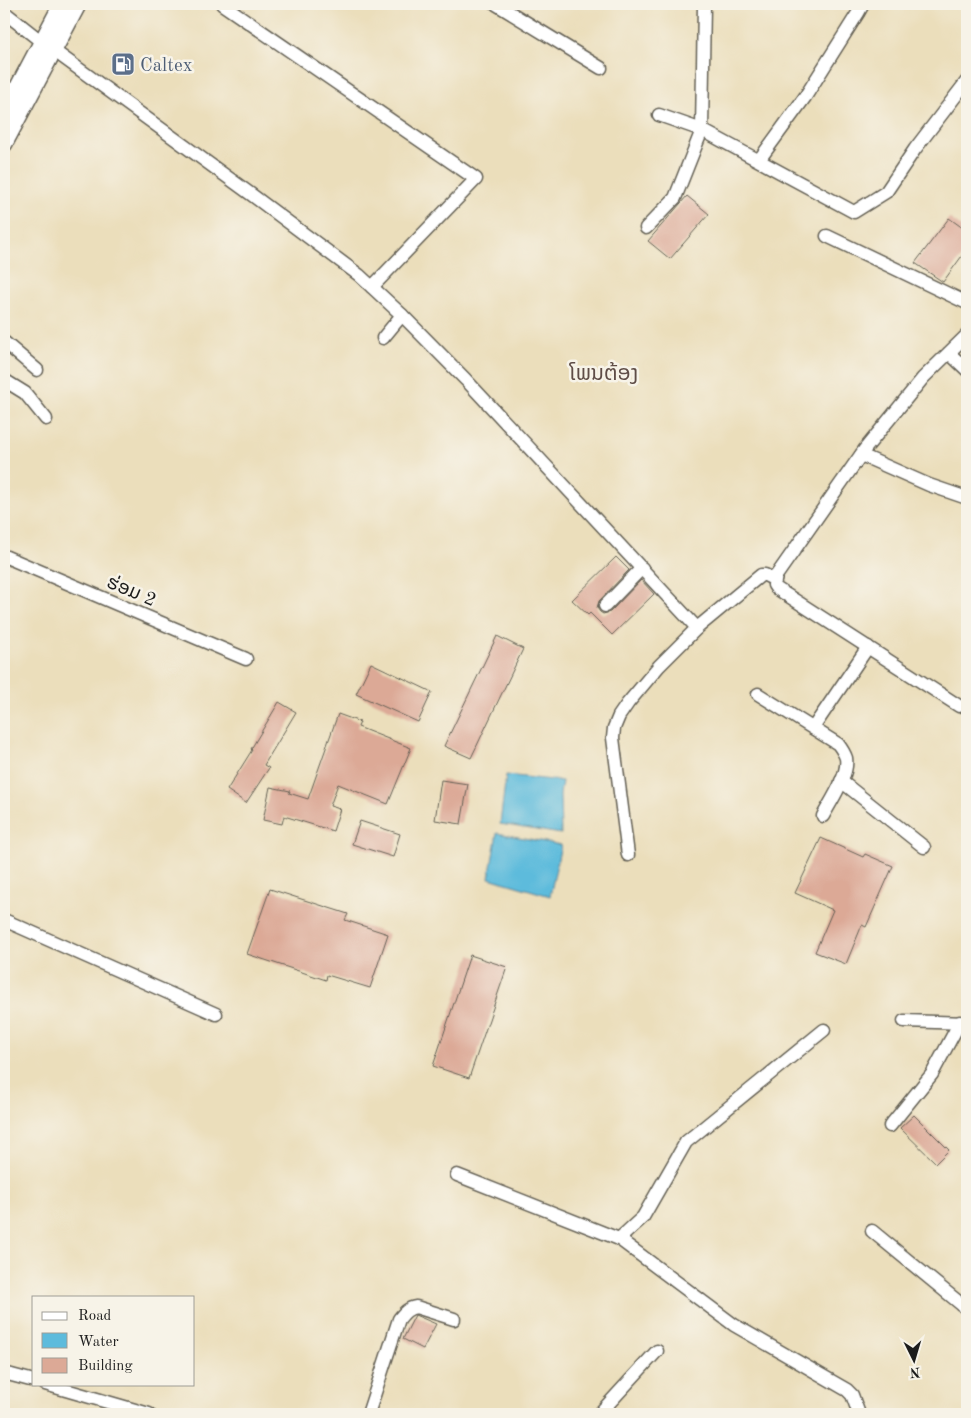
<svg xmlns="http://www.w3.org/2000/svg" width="971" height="1418" font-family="'Old Standard TT','Noto Sans Lao',serif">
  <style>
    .water { fill: #5dbbdc; stroke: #3c6c7c }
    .building { fill: #dca996 }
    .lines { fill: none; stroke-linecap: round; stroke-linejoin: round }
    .minor-casing { stroke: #646054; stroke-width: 15 }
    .major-casing { stroke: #646054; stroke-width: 19 }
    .minor { stroke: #fff; stroke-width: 12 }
    .major { stroke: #fff; stroke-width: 16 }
    .labels { text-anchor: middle; stroke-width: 5; stroke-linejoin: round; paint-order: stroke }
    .service-label { font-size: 19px; fill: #4e5e75; stroke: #f7f3e8; text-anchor: start }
    .street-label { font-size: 19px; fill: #1c1c1c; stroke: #f7f3e8 }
    .quarter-label { font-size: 21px; fill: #5f4d47; stroke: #f7f3e8 }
  </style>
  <rect width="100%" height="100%" fill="#f7f3e8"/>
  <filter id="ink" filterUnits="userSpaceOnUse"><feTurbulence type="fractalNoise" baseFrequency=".02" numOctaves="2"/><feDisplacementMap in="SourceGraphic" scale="10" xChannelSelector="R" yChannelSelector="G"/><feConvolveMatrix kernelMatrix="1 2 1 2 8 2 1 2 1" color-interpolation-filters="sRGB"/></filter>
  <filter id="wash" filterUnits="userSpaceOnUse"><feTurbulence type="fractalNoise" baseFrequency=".0096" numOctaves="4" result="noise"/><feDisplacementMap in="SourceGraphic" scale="20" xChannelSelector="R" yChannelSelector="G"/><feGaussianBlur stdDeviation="1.12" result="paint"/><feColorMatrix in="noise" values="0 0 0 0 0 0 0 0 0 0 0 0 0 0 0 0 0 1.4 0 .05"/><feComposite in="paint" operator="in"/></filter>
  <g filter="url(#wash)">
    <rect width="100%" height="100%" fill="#ebdebb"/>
    <g class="water">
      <polygon points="506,775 562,781 560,795 561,834 500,824"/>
      <polygon points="497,833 561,845 550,896 489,878"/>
    </g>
    <g id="blocks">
      <g class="building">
        <polygon points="687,196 709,214 670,259 648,241"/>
        <polygon points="949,218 967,231 967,249 943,282 915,263"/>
        <polygon points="616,557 629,570 599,601 597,608 600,612 603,614 610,612 641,580 654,594 612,635 590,613 588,615 572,600"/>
        <polygon points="497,636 523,649 471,758 444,746"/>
        <polygon points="371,663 432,692 418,722 356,694"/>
        <polygon points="279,702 296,712 264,765 269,768 246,803 227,790 252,750 251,749"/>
        <polygon points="338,714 360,722 358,727 411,748 388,804 338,784 330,806 340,809 333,831 284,816 282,824 263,820 270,787 290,791 289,793 308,799"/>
        <polygon points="441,780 468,784 461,824 435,820"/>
        <polygon points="360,821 400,834 393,857 352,844"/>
        <polygon points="821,838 863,857 865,854 893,866 866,927 862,925 846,964 815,952 833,910 795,893"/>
        <polygon points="270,889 348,914 345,920 388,934 370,988 327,975 326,980 247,954"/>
        <polygon points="470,955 507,967 469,1078 433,1066"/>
        <polygon points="914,1115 949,1150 936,1163 900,1128"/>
        <polygon points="415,1315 436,1324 423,1349 403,1339"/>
      </g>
    </g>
  </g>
  <g filter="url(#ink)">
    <use href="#blocks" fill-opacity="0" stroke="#646054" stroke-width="1"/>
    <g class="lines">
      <g class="minor-casing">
        <g id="minor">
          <polyline points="222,4 476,179 372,287"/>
          <polyline points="496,4 601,68"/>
          <polyline points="4,12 42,42 252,195 359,275 402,315 466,380 697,628"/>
          <polyline points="659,115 702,130 854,212 886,192 915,149 967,81"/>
          <polyline points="759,160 805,97 858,13 863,4"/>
          <polyline points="646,228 675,198 702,130 704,4"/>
          <polyline points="827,236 967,303"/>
          <polyline points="383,338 402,315"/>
          <polyline points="4,342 37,370"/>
          <polyline points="949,353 967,370"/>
          <polyline points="4,380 25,393 46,419"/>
          <polyline points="861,455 929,485 967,498"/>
          <polyline points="4,556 246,659"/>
          <polyline points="605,606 642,568"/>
          <path d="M758,694L838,744C841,748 844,752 846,758C849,775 831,801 823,816"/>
          <polyline points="959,706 776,588 774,585 776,576 865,449 923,378 967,335"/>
          <polyline points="813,728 868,647"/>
          <polyline points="841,781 924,847"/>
          <polyline points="628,855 613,738 614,728 619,716 628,703 659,666 697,628 761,575 765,575 775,580"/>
          <polyline points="4,920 216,1014"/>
          <polyline points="904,1021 967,1023"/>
          <polyline points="890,1126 932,1074 960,1022"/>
          <polyline points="457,1175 619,1239 734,1325 847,1390 852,1395 859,1414"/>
          <polyline points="872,1231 967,1309"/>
          <polyline points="619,1239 643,1217 686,1142 824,1030"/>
          <polyline points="4,1373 34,1381"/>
          <polyline points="45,1384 149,1414"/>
          <path d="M368,1414L399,1319C404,1313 408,1308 416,1307L454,1319"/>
          <polyline points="599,1414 657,1351"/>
        </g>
      </g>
      <g class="major-casing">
        <g id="major">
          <polyline points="4,114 62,4"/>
          <polyline points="4,144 78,4"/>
        </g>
      </g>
      <use href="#minor" class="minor"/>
      <use href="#major" class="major"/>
    </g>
  </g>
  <defs>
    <g id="fuel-square" transform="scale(1.25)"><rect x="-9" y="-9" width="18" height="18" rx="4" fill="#5c6f8a" stroke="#f7f3e8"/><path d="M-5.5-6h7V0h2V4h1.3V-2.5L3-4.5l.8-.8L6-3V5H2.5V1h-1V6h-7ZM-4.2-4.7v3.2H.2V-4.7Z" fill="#fff"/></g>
  </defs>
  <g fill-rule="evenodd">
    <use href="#fuel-square" x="123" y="64"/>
  </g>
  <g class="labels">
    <g class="service-label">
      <text x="140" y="71">Caltex</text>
    </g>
    <g class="street-label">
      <text transform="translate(132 590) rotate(23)" y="7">ຮ່ອມ 2</text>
    </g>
    <g class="quarter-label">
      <text x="604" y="380">ໂພນຕ້ອງ</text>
    </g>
  </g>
  <rect width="971" height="1418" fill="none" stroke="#f7f3e8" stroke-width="20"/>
  <rect x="32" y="1296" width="162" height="90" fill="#f7f3e8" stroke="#9f9d96"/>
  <rect x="42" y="1312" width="25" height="8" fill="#ffffff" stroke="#9f9d96"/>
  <text x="78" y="1320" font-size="15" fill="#1c1c1c">Road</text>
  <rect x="42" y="1333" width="25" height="15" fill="#5dbbdc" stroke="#9f9d96"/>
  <text x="78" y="1346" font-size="15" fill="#1c1c1c">Water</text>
  <rect x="42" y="1358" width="25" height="15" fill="#dca996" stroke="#9f9d96"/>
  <text x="78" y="1370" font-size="15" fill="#1c1c1c">Building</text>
  <g transform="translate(914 1360) rotate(175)" stroke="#f7f3e8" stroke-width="4" paint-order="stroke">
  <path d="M0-4L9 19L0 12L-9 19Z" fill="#1c1c1c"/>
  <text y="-8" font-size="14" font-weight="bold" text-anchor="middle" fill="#1c1c1c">N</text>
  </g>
</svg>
